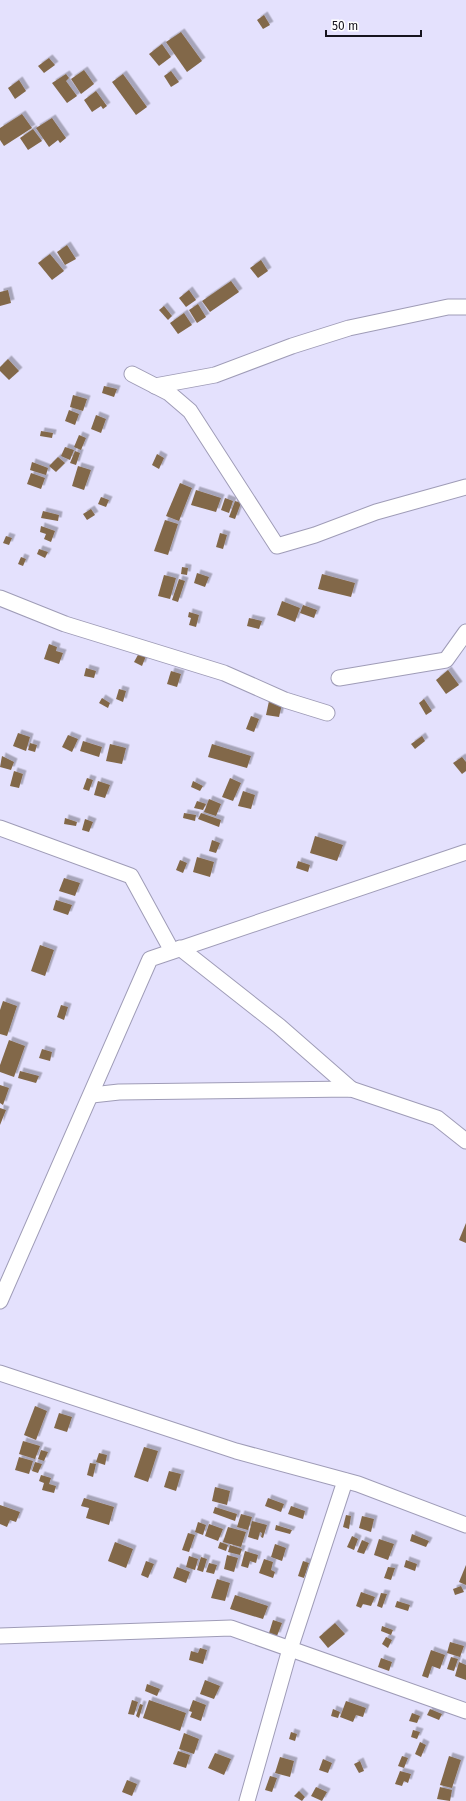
<svg xmlns="http://www.w3.org/2000/svg" width="466" height="1801" font-family="'Fira Sans',sans-serif">
  <style>
    .building { fill: #826849; filter: url(#shadow) }
    .lines { fill: none; stroke-linecap: round; stroke-linejoin: round }
    .street-casing { stroke: #9f9cb7; stroke-width: 17 }
    .street { stroke: #fff; stroke-width: 15 }
  </style>
  <defs>
    <filter id="shadow"><feDropShadow dx="3.5" dy="-3.5" stdDeviation="0" flood-color="#0004"/></filter>
  </defs>
  <rect width="100%" height="100%" fill="#e4e1fd"/>
  <g class="building">
    <polygon points="264,15 270,25 263,29 257,20"/>
    <polygon points="181,32 202,61 187,72 166,42"/>
    <polygon points="162,44 171,57 159,66 149,54"/>
    <polygon points="49,58 55,65 44,73 38,66"/>
    <polygon points="84,70 94,84 81,94 71,79"/>
    <polygon points="171,71 179,82 171,87 164,76"/>
    <polygon points="66,74 69,78 66,81 77,96 67,103 52,83"/>
    <polygon points="123,74 147,107 136,115 112,82"/>
    <polygon points="19,80 26,91 15,99 8,88"/>
    <polygon points="96,91 107,106 103,109 101,106 92,112 84,100"/>
    <polygon points="22,114 32,128 4,146 0,140 0,128"/>
    <polygon points="52,118 66,138 60,143 58,140 49,147 36,128"/>
    <polygon points="33,129 42,141 28,150 20,138"/>
    <polygon points="67,245 76,259 65,265 57,252"/>
    <polygon points="50,254 64,271 52,280 38,263"/>
    <polygon points="261,260 268,271 258,278 250,268"/>
    <polygon points="231,281 239,292 210,312 202,301"/>
    <polygon points="8,290 11,303 0,306 0,292"/>
    <polygon points="189,290 196,300 186,307 179,298"/>
    <polygon points="198,304 206,317 197,323 189,310"/>
    <polygon points="164,306 172,316 168,320 159,310"/>
    <polygon points="184,313 192,325 178,334 170,323"/>
    <polygon points="8,359 19,371 9,380 0,371 0,367"/>
    <polygon points="104,386 117,389 114,397 102,393"/>
    <polygon points="73,395 87,399 83,411 70,407"/>
    <polygon points="69,410 79,414 75,425 65,421"/>
    <polygon points="96,415 106,419 101,433 91,429"/>
    <polygon points="41,431 53,433 52,438 40,436"/>
    <polygon points="79,435 86,438 81,450 74,447"/>
    <polygon points="65,447 74,450 70,460 61,456"/>
    <polygon points="75,451 80,453 76,465 70,463"/>
    <polygon points="157,454 164,458 159,469 152,465"/>
    <polygon points="58,457 65,463 56,472 49,466"/>
    <polygon points="32,462 48,468 46,475 30,470"/>
    <polygon points="78,466 91,470 84,490 72,486"/>
    <polygon points="31,473 45,478 41,489 27,484"/>
    <polygon points="180,483 192,488 179,521 166,516"/>
    <polygon points="196,490 221,498 216,512 191,505"/>
    <polygon points="101,497 109,500 106,507 98,504"/>
    <polygon points="225,498 233,501 229,513 221,510"/>
    <polygon points="235,501 241,503 235,519 229,517"/>
    <polygon points="91,509 95,515 87,520 83,514"/>
    <polygon points="43,511 59,515 58,521 41,518"/>
    <polygon points="165,520 178,524 168,555 154,551"/>
    <polygon points="41,526 55,531 51,542 44,539 46,534 40,532"/>
    <polygon points="220,533 227,535 223,549 216,547"/>
    <polygon points="6,536 12,538 9,545 3,543"/>
    <polygon points="39,549 48,552 45,558 37,554"/>
    <polygon points="21,557 26,559 23,566 18,564"/>
    <polygon points="182,567 188,568 187,575 181,574"/>
    <polygon points="197,573 209,577 205,587 194,583"/>
    <polygon points="322,574 355,583 351,597 318,589"/>
    <polygon points="164,575 176,578 170,599 158,596"/>
    <polygon points="179,579 185,581 178,602 172,600"/>
    <polygon points="282,601 300,608 295,622 277,615"/>
    <polygon points="303,605 317,610 314,618 300,613"/>
    <polygon points="189,612 199,615 196,627 189,625 191,618 188,617"/>
    <polygon points="249,618 262,621 259,629 247,626"/>
    <polygon points="49,644 57,647 56,651 63,653 59,664 44,659"/>
    <polygon points="139,653 146,656 142,666 134,662"/>
    <polygon points="86,668 96,671 94,678 84,676"/>
    <polygon points="448,670 459,685 446,694 436,680"/>
    <polygon points="171,671 181,674 177,687 167,684"/>
    <polygon points="119,689 126,691 123,702 116,699"/>
    <polygon points="102,698 110,703 108,708 99,703"/>
    <polygon points="424,699 432,711 426,715 419,703"/>
    <polygon points="269,701 282,704 279,717 266,715"/>
    <polygon points="251,716 259,719 254,732 246,729"/>
    <polygon points="18,733 30,737 26,751 13,746"/>
    <polygon points="68,735 78,739 72,752 62,747"/>
    <polygon points="422,736 425,741 415,749 411,744"/>
    <polygon points="83,741 102,747 99,757 80,751"/>
    <polygon points="30,743 37,745 35,752 28,750"/>
    <polygon points="110,744 126,748 122,764 106,761"/>
    <polygon points="212,744 251,756 247,768 208,757"/>
    <polygon points="2,756 14,762 11,770 0,767"/>
    <polygon points="462,757 466,762 466,771 462,774 453,763"/>
    <polygon points="14,771 23,774 19,788 10,786"/>
    <polygon points="87,778 93,780 89,791 83,789"/>
    <polygon points="230,778 241,783 233,801 222,797"/>
    <polygon points="98,781 110,785 105,798 94,795"/>
    <polygon points="193,781 203,786 200,791 191,787"/>
    <polygon points="243,791 255,795 251,809 238,806"/>
    <polygon points="209,799 221,804 216,816 204,812"/>
    <polygon points="197,801 206,804 203,810 194,808"/>
    <polygon points="184,813 196,815 195,821 183,818"/>
    <polygon points="201,813 221,820 219,827 198,819"/>
    <polygon points="65,818 77,822 76,826 64,824"/>
    <polygon points="85,819 93,822 89,832 82,830"/>
    <polygon points="315,836 343,845 337,861 310,853"/>
    <polygon points="212,840 220,843 216,853 209,851"/>
    <polygon points="197,857 214,862 210,877 193,872"/>
    <polygon points="180,860 187,863 183,873 176,870"/>
    <polygon points="298,861 310,865 308,872 296,868"/>
    <polygon points="64,878 80,883 75,896 59,891"/>
    <polygon points="56,900 72,905 68,915 53,910"/>
    <polygon points="40,945 54,950 45,976 31,971"/>
    <polygon points="3,1001 17,1006 7,1036 0,1034 0,1010"/>
    <polygon points="61,1005 68,1007 64,1020 57,1017"/>
    <polygon points="9,1040 25,1046 14,1077 0,1072 0,1065"/>
    <polygon points="42,1049 52,1052 50,1061 39,1058"/>
    <polygon points="20,1071 39,1076 36,1083 18,1078"/>
    <polygon points="0,1085 9,1088 3,1105 0,1103"/>
    <polygon points="0,1108 6,1110 0,1125"/>
    <polygon points="466,1223 466,1243 459,1240"/>
    <polygon points="35,1406 47,1411 36,1440 24,1435"/>
    <polygon points="59,1413 72,1417 67,1432 54,1428"/>
    <polygon points="23,1441 40,1446 35,1459 19,1454"/>
    <polygon points="144,1447 158,1451 148,1482 134,1477"/>
    <polygon points="41,1450 48,1452 44,1461 38,1459"/>
    <polygon points="99,1453 107,1455 105,1465 96,1462"/>
    <polygon points="19,1457 33,1461 29,1474 15,1470"/>
    <polygon points="35,1462 42,1464 38,1473 32,1471"/>
    <polygon points="90,1463 96,1464 93,1477 87,1475"/>
    <polygon points="169,1471 181,1474 176,1491 164,1487"/>
    <polygon points="41,1475 51,1478 49,1484 56,1486 54,1493 42,1490 44,1483 39,1481"/>
    <polygon points="215,1487 230,1491 227,1505 212,1501"/>
    <polygon points="84,1498 114,1507 109,1525 86,1518 89,1508 81,1506"/>
    <polygon points="268,1498 284,1504 281,1512 265,1506"/>
    <polygon points="0,1505 20,1512 16,1522 10,1520 7,1527 0,1524"/>
    <polygon points="291,1506 305,1511 303,1519 288,1514"/>
    <polygon points="215,1507 237,1514 235,1521 213,1513"/>
    <polygon points="241,1514 252,1517 248,1530 237,1527"/>
    <polygon points="346,1515 351,1516 349,1529 343,1527"/>
    <polygon points="362,1516 374,1519 371,1532 359,1528"/>
    <polygon points="252,1521 267,1525 263,1538 261,1537 262,1533 260,1532 258,1540 248,1537"/>
    <polygon points="198,1522 206,1525 203,1535 195,1532"/>
    <polygon points="209,1524 223,1529 218,1541 205,1536"/>
    <polygon points="276,1525 292,1530 290,1534 275,1530"/>
    <polygon points="228,1527 246,1532 241,1547 223,1542"/>
    <polygon points="188,1533 195,1535 189,1552 182,1550"/>
    <polygon points="412,1534 429,1541 426,1547 410,1541"/>
    <polygon points="352,1536 358,1539 354,1550 347,1547"/>
    <polygon points="379,1539 394,1544 388,1560 374,1555"/>
    <polygon points="362,1540 369,1543 364,1554 357,1552"/>
    <polygon points="115,1542 133,1549 126,1568 108,1561"/>
    <polygon points="220,1542 228,1545 226,1551 218,1548"/>
    <polygon points="275,1544 286,1548 282,1561 271,1557"/>
    <polygon points="230,1545 242,1549 240,1555 228,1552"/>
    <polygon points="245,1551 258,1555 256,1563 250,1561 248,1568 241,1566"/>
    <polygon points="227,1555 238,1558 234,1572 224,1569"/>
    <polygon points="189,1556 198,1559 195,1570 186,1567"/>
    <polygon points="201,1557 207,1559 203,1572 197,1570"/>
    <polygon points="264,1559 273,1562 271,1570 275,1572 273,1578 259,1573"/>
    <polygon points="406,1560 417,1564 415,1571 404,1567"/>
    <polygon points="146,1561 154,1564 148,1578 141,1575"/>
    <polygon points="303,1561 309,1563 304,1578 298,1576"/>
    <polygon points="209,1563 217,1565 214,1574 206,1572"/>
    <polygon points="466,1565 466,1585 459,1582"/>
    <polygon points="177,1567 190,1572 186,1583 173,1578"/>
    <polygon points="388,1567 395,1568 391,1580 384,1578"/>
    <polygon points="217,1579 230,1583 225,1601 211,1598"/>
    <polygon points="461,1586 464,1592 455,1595 453,1589"/>
    <polygon points="361,1592 375,1597 371,1606 363,1604 361,1608 356,1606"/>
    <polygon points="381,1593 387,1594 382,1608 377,1606"/>
    <polygon points="235,1595 268,1606 263,1619 230,1609"/>
    <polygon points="397,1601 410,1605 408,1611 395,1607"/>
    <polygon points="273,1620 282,1623 277,1636 269,1633"/>
    <polygon points="335,1623 345,1634 328,1648 319,1637"/>
    <polygon points="382,1626 393,1630 391,1635 381,1631"/>
    <polygon points="386,1637 392,1640 388,1648 382,1644"/>
    <polygon points="450,1642 464,1646 460,1657 447,1653"/>
    <polygon points="200,1648 207,1650 203,1664 189,1660 191,1651 198,1653"/>
    <polygon points="431,1650 445,1655 440,1669 432,1666 428,1678 422,1676"/>
    <polygon points="451,1657 458,1659 454,1671 447,1669"/>
    <polygon points="381,1658 392,1662 389,1671 378,1667"/>
    <polygon points="459,1662 466,1665 466,1680 455,1676"/>
    <polygon points="205,1680 220,1686 214,1699 200,1694"/>
    <polygon points="147,1684 160,1689 157,1696 145,1691"/>
    <polygon points="132,1700 138,1702 134,1715 128,1714"/>
    <polygon points="149,1700 186,1713 180,1731 143,1718"/>
    <polygon points="193,1700 206,1705 201,1721 190,1717 192,1712 189,1711"/>
    <polygon points="346,1701 366,1708 363,1717 356,1715 353,1722 340,1717"/>
    <polygon points="140,1704 143,1705 139,1718 136,1716"/>
    <polygon points="333,1709 340,1712 338,1718 331,1716"/>
    <polygon points="430,1709 442,1714 439,1720 427,1715"/>
    <polygon points="412,1713 420,1716 417,1723 409,1721"/>
    <polygon points="413,1730 420,1732 417,1739 411,1737"/>
    <polygon points="291,1732 297,1734 295,1741 289,1739"/>
    <polygon points="184,1733 199,1739 194,1754 179,1749"/>
    <polygon points="420,1742 426,1745 421,1757 415,1754"/>
    <polygon points="178,1751 190,1755 186,1768 173,1764"/>
    <polygon points="215,1753 231,1759 224,1775 208,1768"/>
    <polygon points="402,1756 408,1758 404,1768 398,1766"/>
    <polygon points="449,1756 461,1760 452,1788 440,1785"/>
    <polygon points="280,1757 294,1761 290,1777 275,1773"/>
    <polygon points="323,1759 332,1763 328,1773 319,1770"/>
    <polygon points="360,1761 364,1771 359,1773 354,1764"/>
    <polygon points="400,1771 411,1774 408,1783 404,1781 402,1786 395,1784"/>
    <polygon points="270,1776 277,1778 272,1792 265,1790"/>
    <polygon points="127,1780 137,1784 132,1796 122,1792"/>
    <polygon points="316,1787 327,1792 322,1801 311,1796"/>
    <polygon points="440,1787 452,1790 450,1801 437,1799"/>
    <polygon points="299,1791 305,1797 302,1801 294,1796"/>
  </g>
  <g class="lines">
    <g class="street-casing">
      <g id="street">
        <polyline points="132,374 169,393 190,411 277,546 315,535 376,512 466,487"/>
        <polyline points="155,386 215,375 292,346 349,328 448,307 466,307"/>
        <polyline points="0,598 65,624 224,673 285,700 327,713"/>
        <polyline points="339,678 446,660 466,632"/>
        <polyline points="0,828 131,876 172,951"/>
        <polyline points="180,948 279,1026 351,1089"/>
        <polyline points="92,1095 119,1092 351,1089 437,1118 466,1141"/>
        <polyline points="0,1301 150,959 466,852"/>
        <polyline points="0,1373 236,1451 358,1484 466,1525"/>
        <polyline points="0,1636 231,1628 466,1711"/>
        <polyline points="247,1801 290,1649 345,1481"/>
      </g>
    </g>
    <use href="#street" class="street"/>
  </g>
  <path d="M326 30v6h95v-6" fill="none" stroke="#16141e" stroke-width="2"/>
  <text x="332" y="30" font-size="12" fill="#16141e" stroke="#ffffff" stroke-width="3" paint-order="stroke">50 m</text>
</svg>
